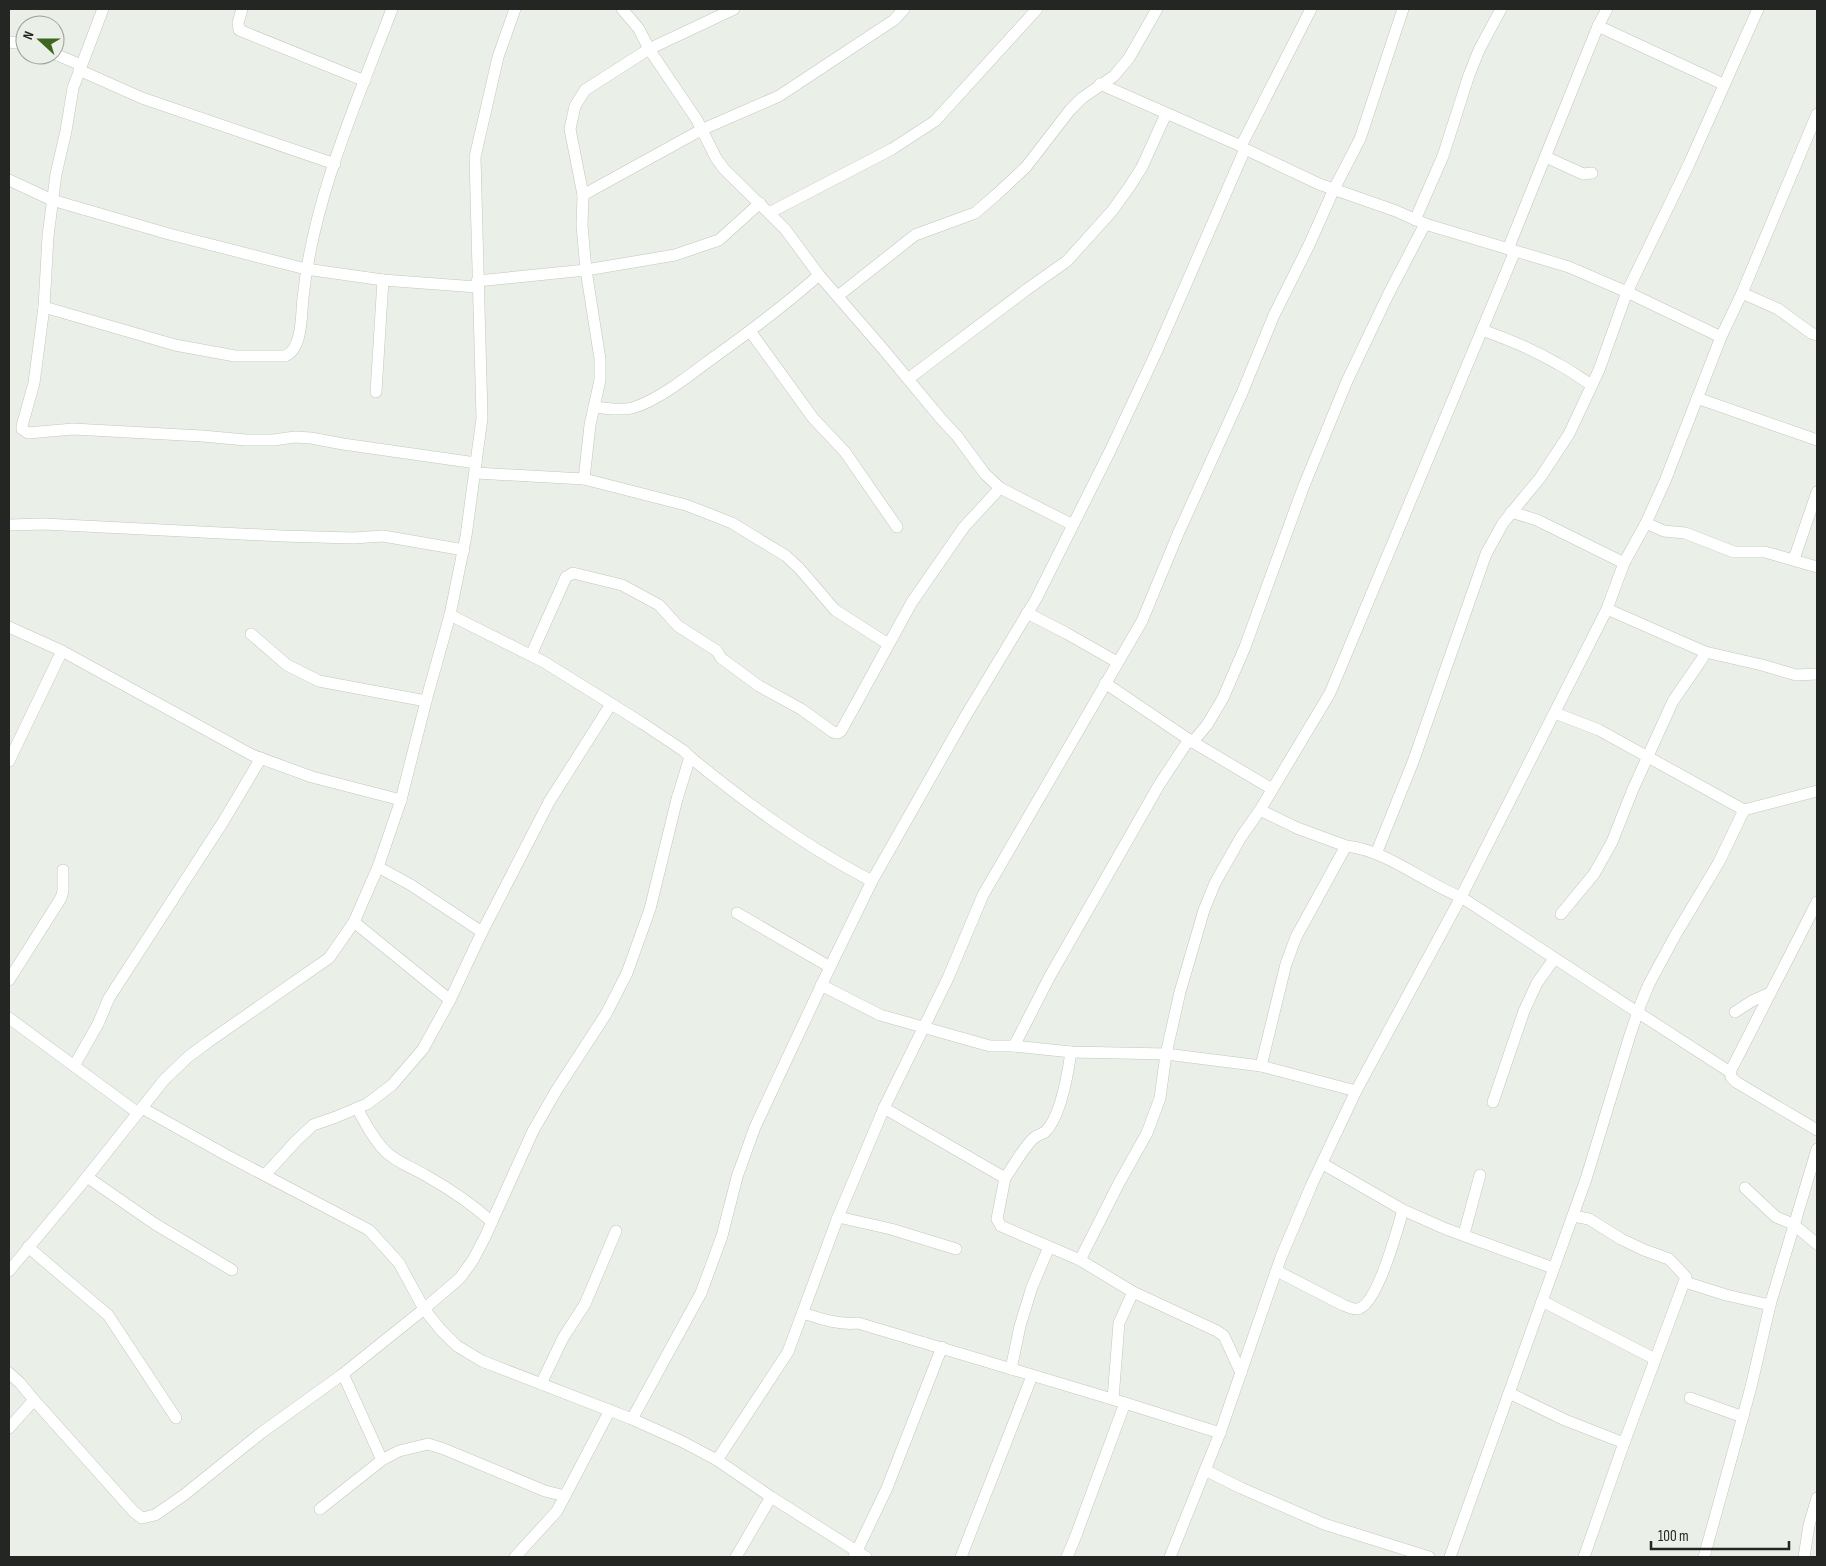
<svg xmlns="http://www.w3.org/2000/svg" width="1826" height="1566" font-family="'Sofia Sans Condensed',sans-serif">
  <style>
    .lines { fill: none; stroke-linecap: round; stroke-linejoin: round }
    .minor-casing { stroke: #c2c7bf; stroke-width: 12 }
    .minor { stroke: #fff; stroke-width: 11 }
  </style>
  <rect width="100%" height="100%" fill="#eaefe7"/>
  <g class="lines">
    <g class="minor-casing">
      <g id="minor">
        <polyline points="103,9 73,88 66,131 56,174 48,236 44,307 34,383 22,426 22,429 28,433 73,429 202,436 246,440 273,440 295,437 311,438 343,444 476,463"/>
        <polyline points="242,9 238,23 239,30 365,81"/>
        <polyline points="622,9 639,29 649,49 697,120 716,158 724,169 785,229 819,275 883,349 942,420 957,436 985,474 1000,488 1073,525"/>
        <polyline points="1311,9 1241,146 1245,149 1319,184 1396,211 1425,224 1569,267 1627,292 1721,337"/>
        <polyline points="1598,26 1723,84"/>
        <polyline points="9,42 25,44"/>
        <polyline points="55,54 81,65"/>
        <polyline points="79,70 142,98 335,164"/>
        <polyline points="1100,84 1241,146"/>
        <polyline points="1546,157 1583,174 1592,173"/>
        <polyline points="9,180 52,200 169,234 306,269 383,280 477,287"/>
        <polyline points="583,195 701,130 779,96 894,20 904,9"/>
        <polyline points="769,213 892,149 935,121 1037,9"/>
        <polyline points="1415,220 1443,156 1469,75 1479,50 1501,9"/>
        <polyline points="1508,249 1598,26 1607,9"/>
        <polyline points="477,281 586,270 675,255 719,240 760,203"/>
        <polyline points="1742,293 1778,309 1811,333 1817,335"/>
        <polyline points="838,296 915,235 975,213 996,195 1026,167 1070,110 1082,98 1114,76 1129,58 1157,9"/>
        <path d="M44,307L175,345L235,356H285C303,349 301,314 303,298C313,199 357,101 392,9"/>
        <path d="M1482,330C1508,339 1534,350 1558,364C1570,370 1580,378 1592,385"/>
        <polyline points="750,331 813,418 845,452 897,527"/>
        <polyline points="908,379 1026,290 1067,261 1112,211 1130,186 1142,167 1166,114"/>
        <polyline points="376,392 383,280"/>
        <polyline points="1697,398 1817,440"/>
        <path d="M594,407C606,408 620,411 632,408C657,401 689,376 710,360C748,333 784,306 819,275"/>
        <polyline points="476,473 584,479 590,425 600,380 600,359 586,270 582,225 583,195 570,129 575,106 585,90 649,49 734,9"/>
        <polyline points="584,479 686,505 732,523 786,556 799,568 835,610 888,644"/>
        <polyline points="1511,512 1537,520 1624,563"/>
        <polyline points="1646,523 1664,531 1685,533 1734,552 1765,552 1817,567"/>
        <polyline points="9,525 44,524 282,536 353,538 383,536 464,550"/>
        <polyline points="1794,559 1817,492"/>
        <polyline points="1607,609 1705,652 1762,665 1796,675 1817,674"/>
        <polyline points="1027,613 1066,633 1117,662"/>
        <polyline points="9,627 62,651 252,755 312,777 401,800"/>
        <polyline points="251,634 287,665 319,681 426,701"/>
        <polyline points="531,655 566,577 573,573 622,585 659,605 678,626 717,651 721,658 759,686 801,709 833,732 838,733 841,731 912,602 964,527 1000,488"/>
        <polyline points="1105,683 1191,741 1272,789"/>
        <polyline points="1555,713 1599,730 1744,810 1817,791"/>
        <path d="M690,757C747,804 806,847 872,881"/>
        <polyline points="9,761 62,651"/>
        <path d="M1260,810L1297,828L1346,846C1387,850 1424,883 1461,897C1551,956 1640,1014 1730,1072"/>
        <polyline points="1376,854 1413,762 1486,554 1503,523 1540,478 1569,434 1599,370 1627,292 1689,164 1758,9"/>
        <polyline points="378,867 411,885 482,932"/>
        <polyline points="1817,902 1730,1072 1731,1077 1736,1082 1817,1130"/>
        <polyline points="737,913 830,967"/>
        <polyline points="1561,914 1594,874 1612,842 1633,789 1673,701 1702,659 1705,652"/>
        <polyline points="354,922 450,1000"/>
        <polyline points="9,980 61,898 63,891 63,870"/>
        <polyline points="821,985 880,1015 990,1046 1014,1046 1071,1052 1166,1054 1261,1066 1356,1091"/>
        <polyline points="1735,1012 1752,1001 1770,993"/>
        <polyline points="9,1018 138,1113"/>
        <polyline points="1014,1046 1050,976 1159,785 1186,744 1196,738 1207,725 1223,698 1245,647 1303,488 1347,381 1389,293 1425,224"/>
        <polyline points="74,1066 98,1024 109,998 223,822 261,758"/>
        <polyline points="1261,1066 1286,964 1296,937 1346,846"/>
        <polyline points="1493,1102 1524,1011 1537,983 1554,959"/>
        <polyline points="142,1108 228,1156 369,1230 399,1263 424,1309 440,1329 457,1346 482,1361 632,1419 681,1441 717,1460 771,1497 866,1557"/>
        <path d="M357,1108C365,1123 373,1138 385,1151C396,1162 411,1167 425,1175C448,1188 472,1204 492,1222"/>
        <polyline points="884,1108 1005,1178 997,1219 1001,1226 1080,1260 1133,1292 1217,1331 1224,1336 1241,1373"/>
        <polyline points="1323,1164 1403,1210 1446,1229 1553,1268"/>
        <polyline points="265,1175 296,1141 313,1125 336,1117 367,1104 392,1085 423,1049 450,1000 482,932 549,802 611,704"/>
        <polyline points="87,1177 155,1224 232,1270"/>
        <path d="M1005,1178C1014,1166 1024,1146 1035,1137C1038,1135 1042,1134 1045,1132C1061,1117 1068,1073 1071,1052"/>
        <polyline points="1745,1188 1776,1217 1793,1224 1817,1244"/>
        <polyline points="1573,1216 1589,1219 1621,1239 1644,1250 1669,1259 1686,1277 1624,1443 1584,1557"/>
        <polyline points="838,1217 891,1229 956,1249"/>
        <polyline points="1464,1234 1480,1175"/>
        <polyline points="28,1247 108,1315 176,1418"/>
        <polyline points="1080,1260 1119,1183 1147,1133 1160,1098 1166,1054 1180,992 1204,910 1215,883 1241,837 1260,810 1330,693 1515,251"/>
        <polyline points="9,1271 79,1187 164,1080 188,1057 208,1042 329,958 354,922 378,867 401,800 426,701 450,615 466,536 482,418 475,157 498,57 515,9"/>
        <path d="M1277,1271L1343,1305C1347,1306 1353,1310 1357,1309C1377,1307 1398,1227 1403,1210"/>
        <polyline points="1685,1282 1726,1295 1770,1305"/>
        <polyline points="1542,1301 1655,1359"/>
        <path d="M803,1313C821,1319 838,1325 858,1323L1125,1403L1220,1433"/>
        <polyline points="1011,1369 1020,1326 1032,1287 1049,1247"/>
        <polyline points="9,1373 20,1383 34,1400 9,1428"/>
        <polyline points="343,1374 382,1460"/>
        <polyline points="541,1384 563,1338 585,1304 616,1231"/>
        <polyline points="1509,1393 1565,1420 1624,1443"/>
        <polyline points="1690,1398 1743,1417"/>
        <polyline points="1113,1399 1119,1323 1133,1292"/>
        <polyline points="34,1400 134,1512 142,1518 155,1515 184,1495 261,1433 343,1374 424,1309 460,1278 473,1260 485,1237 533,1131 556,1091 606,1014 627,973 650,909 677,799 690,757 684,751 642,723 544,662 450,615"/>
        <polyline points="632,1419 701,1293 722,1236 737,1177 755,1127 830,967 872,881 965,717 1036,599 1110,451 1156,353 1245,149"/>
        <polyline points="717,1460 788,1352 838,1217 884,1108 948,978 983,895 1142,621 1178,534 1242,393 1274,315 1309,245 1334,189 1360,139 1403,9"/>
        <polyline points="1205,1470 1241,1488 1324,1524 1429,1557"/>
        <polyline points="320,1509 382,1460 399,1451 428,1444 444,1449 545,1491 565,1496"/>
        <polyline points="515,1557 557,1511 610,1410"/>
        <polyline points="736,1557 771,1497"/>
        <polyline points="854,1557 887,1488 942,1347"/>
        <polyline points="961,1557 1032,1376"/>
        <polyline points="1067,1557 1075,1538 1125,1403"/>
        <polyline points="1170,1557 1220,1433 1281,1257 1312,1184 1356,1091 1461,897 1607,609 1624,563 1646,523 1665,481 1721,337 1742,293 1817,114"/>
        <polyline points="1450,1557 1586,1179 1630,1035 1641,1003 1649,984 1676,934 1719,862 1744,810"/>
        <polyline points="1704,1557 1751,1387 1770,1305 1817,1149"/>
        <polyline points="1804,1557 1809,1525 1817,1498"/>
      </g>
    </g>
    <use href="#minor" class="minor"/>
  </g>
  <rect width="1826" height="1566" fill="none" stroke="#242623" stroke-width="20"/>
  <g transform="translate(40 40) rotate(291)"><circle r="24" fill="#eaefe7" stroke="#9b9f99"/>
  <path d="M0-4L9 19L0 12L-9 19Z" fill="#3d6621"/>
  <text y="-8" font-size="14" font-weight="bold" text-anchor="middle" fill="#242623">N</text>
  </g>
  <path d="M1651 1541v8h138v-8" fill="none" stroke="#242623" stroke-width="2.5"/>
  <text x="1658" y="1541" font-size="15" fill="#242623" stroke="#eaefe7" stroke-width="4" paint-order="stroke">100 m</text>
</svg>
